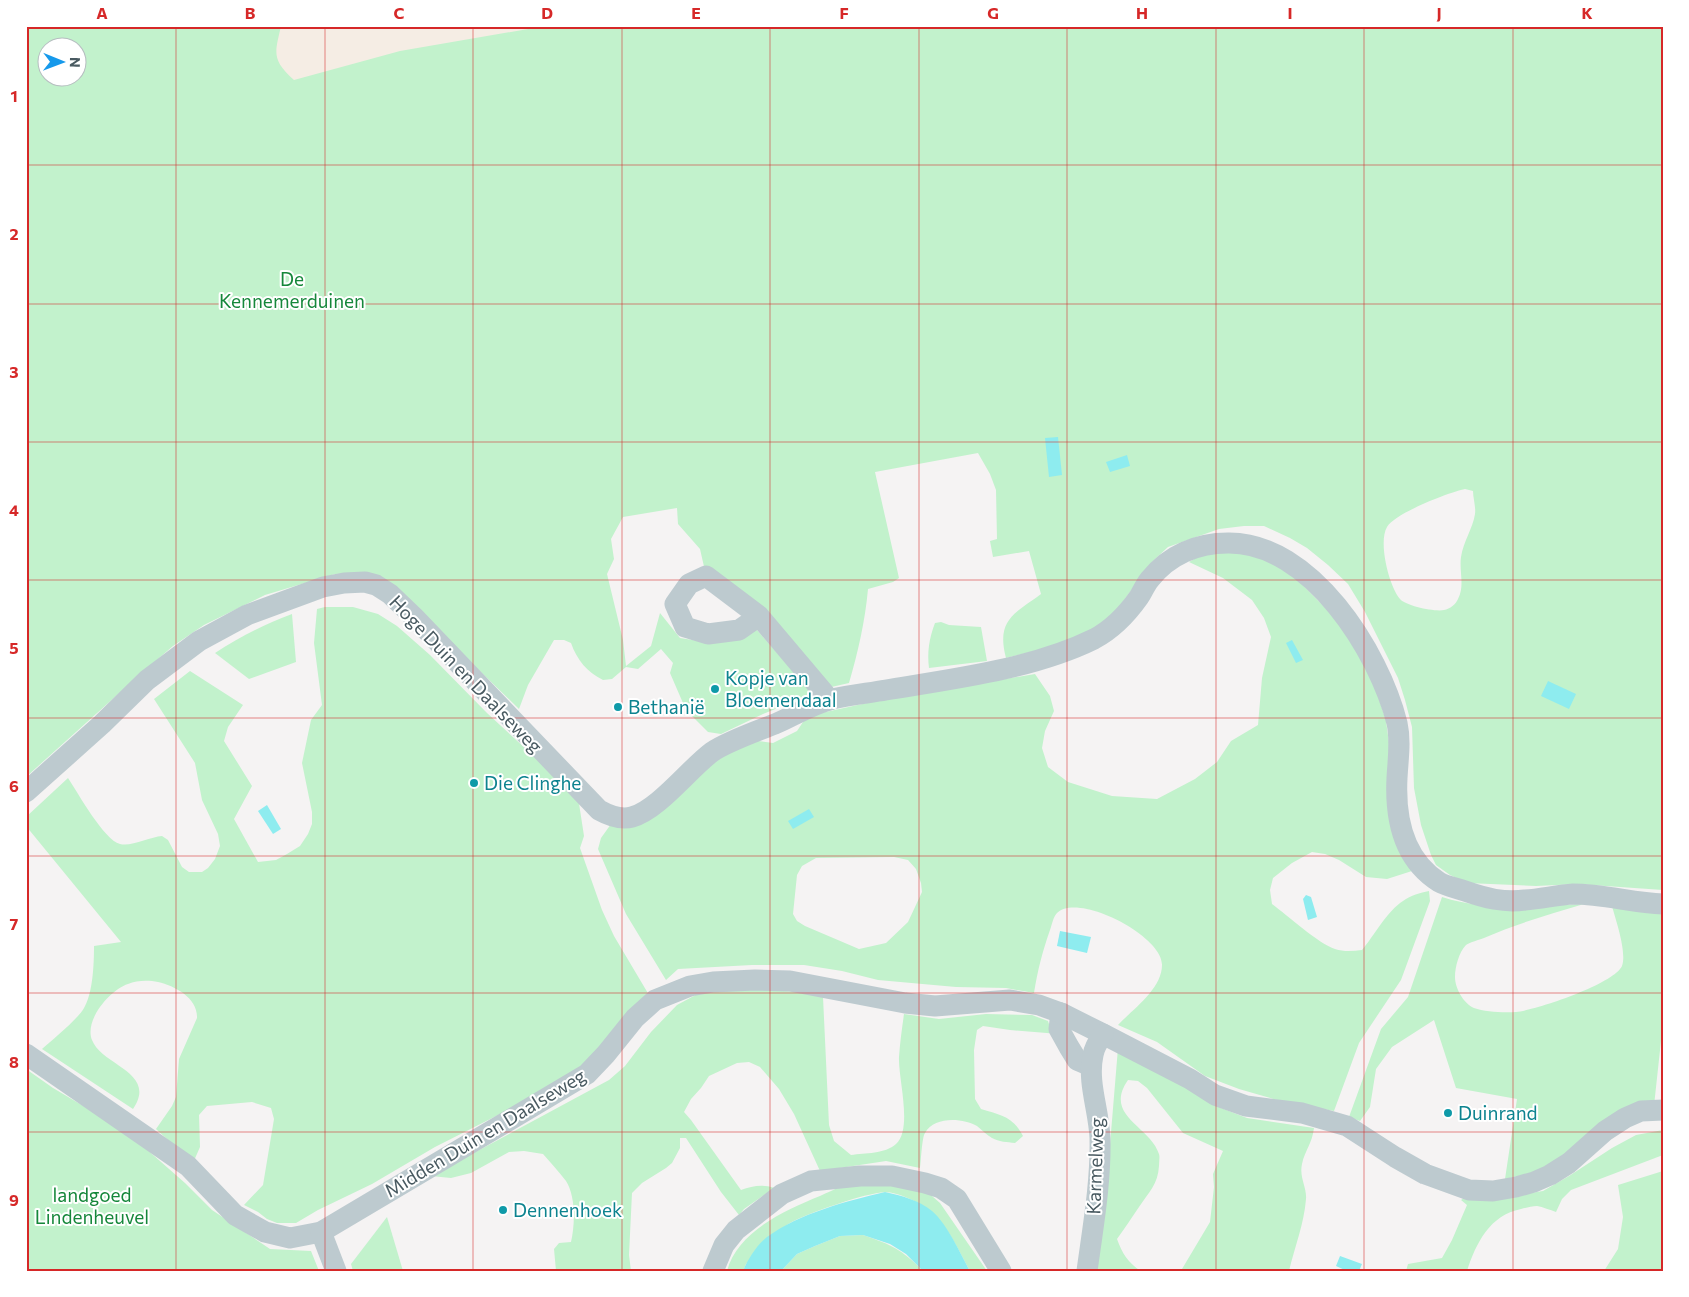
<svg xmlns="http://www.w3.org/2000/svg" width="1689" height="1297" font-family="Commissioner,sans-serif">
  <style>
    .green { fill: #c2f2cc; fill-rule: evenodd }
    .sand { fill: #f5ede4 }
    .water { fill: #8eecef }
    .lines { fill: none; stroke-linecap: round; stroke-linejoin: round }
    .minor { stroke: #bdcacf; stroke-width: 21 }
    .grid { fill: none; stroke: #d62828; stroke-width: 1; stroke-opacity: 0.55 }
    .culture-dot { fill: #0f9aa8; stroke: #fff; stroke-width: 2 }
    .labels { text-anchor: middle; stroke-width: 4; stroke-linejoin: round; paint-order: stroke }
    .park-label { font-size: 19px; fill: #15873a; stroke: #fff }
    .street-label { font-size: 19px; fill: #495a61; stroke: #fff }
    .culture-label { font-size: 19px; fill: #0d838f; stroke: #fff; text-anchor: start }
    .neatline { fill: none; stroke: #d62828; stroke-width: 2 }
    .grid-label { font-size: 16px; text-anchor: middle; font-weight: bold; fill: #d62828 }
  </style>
  <rect width="100%" height="100%" fill="#f5f3f3"/>
  <g class="green">
    <path d="M26,26H1663V890L1577,884L1536,886L1467,883L1450,875L1436,865L1431,855L1421,825L1414,788L1412,727L1405,700L1398,678L1365,612L1348,584L1328,565L1307,548L1290,538L1264,526H1244L1219,529L1168,547L1152,562L1113,615L1076,641L1006,658C996,620 1014,614 1041,594L1029,551L993,557L990,541L997,539L996,490L990,474L978,453L875,472L899,578L893,582L868,589C865,622 858,652 849,683L827,688L705,571L700,549L678,524L677,508L623,517L611,539L614,559L607,574L623,640L626,666L651,646L660,613L680,638L699,641L757,630L813,694L763,714L721,734L708,732L686,710L670,673L673,663L661,649L638,669L626,667L612,679L603,680C587,672 577,660 571,643L564,640H554L528,685L519,709L427,620L362,573L335,574L265,595L204,625L173,646L136,678L26,777ZM48,48H78V78H48ZM1465,489L1473,491C1473,498 1476,507 1475,514C1473,528 1463,542 1461,557C1459,571 1465,586 1458,599C1456,604 1450,609 1444,610C1435,612 1406,606 1400,599C1389,586 1378,542 1387,527C1395,513 1450,492 1465,489Z"/>
    <path d="M1229,551L1272,554L1362,645L1386,721L1392,764L1412,871L1387,879L1366,877L1339,860L1325,854L1312,852L1292,863L1273,878L1270,890L1272,904C1287,915 1319,944 1335,949C1344,952 1353,951 1362,950C1374,936 1387,911 1403,901C1411,895 1420,893 1429,891L1430,901L1401,980L1359,1043L1334,1111L1284,1102L1239,1089L1205,1076L1157,1042L1118,1025C1133,1009 1162,989 1162,965C1163,936 1078,892 1057,913C1053,917 1052,925 1050,930C1042,953 1038,969 1034,993L1006,988L956,987L878,980L842,971L804,965H752L678,969L666,980L626,914L598,849L601,838L611,824L751,740L773,743L797,731L807,716L890,698L1035,674L1050,696L1054,711L1045,731L1042,748L1048,767L1068,782L1112,796L1157,799L1195,779L1217,762L1231,741L1258,725L1262,678L1271,637L1264,618L1252,600L1223,578L1189,562L1203,554ZM894,857L908,860L916,869L921,883L922,892L908,922L886,943L859,949L805,926L797,921L793,914L797,875L802,866L816,858Z"/>
    <path d="M325,607H353L378,614L397,626L430,655L487,713L578,797L584,836L580,848L602,910L614,936L649,995L581,1073L435,1147L372,1184L318,1210L296,1223H277L267,1219L258,1212L244,1205L263,1185L274,1119L271,1108L252,1102L207,1106L199,1115L200,1147L193,1163L156,1129L172,1106L176,1097L179,1059L197,1018C198,998 175,986 158,982C149,980 137,980 128,984C110,990 84,1020 92,1040C102,1066 158,1072 133,1109L42,1049C52,1040 78,1019 84,1008C93,993 94,964 94,946L121,942L26,826V817L68,778C78,793 104,840 120,844C131,847 150,837 162,836L168,840L182,867L189,872H202L208,868L215,859L220,846L218,834L202,800L195,763L154,699L190,671L243,705L228,727L224,741L252,786L234,819L258,862L276,860L287,854L300,846L308,834L312,824V812L302,763L311,720L322,705L314,643L317,609Z"/>
    <path d="M292,614L296,662L249,679L215,653C240,637 265,624 292,614Z"/>
    <path d="M941,622L949,625L981,627L987,661L929,668C927,652 929,639 935,623Z"/>
    <path d="M1442,897C1489,912 1536,906 1584,904C1550,914 1516,924 1484,938C1479,940 1470,942 1466,945C1459,952 1455,967 1455,977C1455,988 1463,1003 1474,1008C1485,1012 1504,1013 1516,1012C1536,1010 1614,984 1622,966C1627,952 1616,921 1612,906L1663,910V1041H1661L1653,1115L1540,1171L1505,1179L1517,1099L1456,1088L1434,1020L1392,1047L1376,1069L1370,1107L1360,1121L1349,1117L1381,1029L1408,997Z"/>
    <path d="M735,988L801,992L823,997L829,1125L834,1141L851,1155C865,1153 885,1154 896,1144C913,1129 898,1078 899,1057C900,1043 902,1028 904,1014L939,1019L986,1014L1032,1015L1048,1021L1049,1024L1059,1034L1010,1030L983,1026L977,1030L974,1050L975,1099L981,1109C1000,1115 1013,1116 1023,1136L1015,1143C1007,1142 999,1142 992,1138C987,1135 982,1130 977,1126C963,1118 934,1116 925,1133C922,1137 921,1161 920,1168L886,1161L820,1171L794,1114L779,1089L760,1067L749,1062L737,1063L709,1076L701,1088L691,1099L684,1112L691,1120L741,1190C752,1186 763,1184 774,1188L744,1209L739,1215L721,1192L686,1138H680V1148L672,1163L666,1168L642,1183L632,1193L629,1255L631,1271H556L554,1249L559,1243L571,1242C575,1225 576,1197 566,1181C559,1172 551,1163 543,1154L524,1151L509,1152L471,1173L451,1178L431,1176L609,1080L625,1066L651,1032L677,1005L703,991Z"/>
    <path d="M1118,1048L1221,1108L1247,1118L1314,1128C1312,1144 1305,1150 1302,1164C1299,1178 1307,1187 1306,1199C1304,1224 1295,1246 1289,1271H1167L1182,1269L1210,1222L1214,1187L1213,1174L1223,1151L1183,1133L1147,1088L1138,1081L1128,1080C1103,1116 1150,1126 1159,1154C1160,1157 1159,1162 1159,1166C1158,1184 1149,1192 1139,1207C1132,1217 1125,1228 1117,1239C1122,1253 1128,1263 1141,1271H1097L1104,1217Z"/>
    <polygon points="26,1069 53,1088 102,1117 144,1147 185,1183 212,1210 270,1249 311,1251 319,1271 26,1271"/>
    <path d="M1663,1130V1155L1571,1190L1562,1199L1556,1212C1550,1210 1543,1207 1537,1206C1532,1206 1526,1208 1521,1209C1490,1215 1476,1243 1467,1271H1406L1408,1264L1442,1258L1452,1240L1467,1205L1461,1200L1468,1195H1517L1543,1191L1569,1176L1612,1148L1636,1135Z"/>
    <polygon points="1663,1171 1663,1271 1604,1271 1618,1249 1623,1217 1618,1185"/>
    <path d="M876,1184L924,1189L940,1203L987,1271H970C959,1251 949,1229 933,1213C924,1204 898,1192 885,1192C866,1193 808,1213 790,1223C779,1229 757,1254 746,1264L743,1271H727C737,1232 785,1210 820,1196C827,1193 834,1189 841,1187C852,1185 865,1185 876,1184Z"/>
    <polygon points="387,1217 403,1271 353,1271 351,1264"/>
    <path d="M863,1235C892,1245 901,1249 923,1271H781L797,1254L815,1246L840,1236Z"/>
  </g>
  <path class="sand" d="M281,26H568L534,28L400,51L294,80C271,59 275,53 281,26Z"/>
  <g class="water">
    <polygon points="1058,437 1062,475 1049,477 1045,438"/>
    <polygon points="1127,455 1130,466 1110,472 1106,462"/>
    <polygon points="1292,640 1303,660 1296,663 1286,643"/>
    <polygon points="1548,681 1576,694 1569,709 1541,696"/>
    <polygon points="267,805 281,829 273,834 258,811"/>
    <polygon points="809,809 814,817 793,829 788,821"/>
    <polygon points="1306,895 1311,897 1317,917 1308,920 1303,899"/>
    <polygon points="1060,931 1091,937 1087,953 1057,946"/>
    <path d="M885,1192C902,1196 919,1200 932,1211C948,1225 960,1253 970,1271H923L906,1254L890,1244L863,1235L840,1236L815,1246L797,1254L781,1271H743C748,1259 757,1245 767,1237C800,1213 847,1201 885,1192Z"/>
    <polygon points="1340,1256 1362,1264 1359,1271 1347,1271 1336,1266"/>
  </g>
  <g class="lines">
    <g class="minor">
      <polyline points="759,616 739,630 708,634 685,627 675,604 689,584 706,576 759,616 830,700"/>
      <path d="M26,792L102,724L147,680L199,641L247,615L323,587L344,583L365,582L376,585L390,594L414,617L599,810C608,815 621,820 632,817C658,810 689,769 712,752C726,742 757,731 775,724C793,716 813,704 832,699C850,695 869,693 886,690C953,679 1033,669 1094,639C1113,629 1127,614 1139,597C1143,591 1145,585 1150,579C1169,555 1197,543 1228,543C1311,542 1379,652 1397,723C1401,741 1398,759 1397,778C1395,817 1403,859 1439,882C1446,886 1456,888 1465,891C1485,898 1504,903 1525,900C1541,899 1557,895 1573,894C1604,894 1633,903 1663,904"/>
      <polyline points="1061,1013 1059,1029 1069,1047 1077,1060 1091,1066"/>
      <polyline points="26,1054 188,1166 235,1215 265,1232 290,1238 321,1232 587,1074 606,1054 635,1018 655,1000 690,986 713,982 755,980 790,981 905,1003 935,1006 1010,1000 1039,1005 1061,1013 1103,1034 1190,1079 1215,1095 1246,1106 1302,1113 1347,1126 1395,1157 1425,1174 1469,1190 1493,1191 1516,1187 1534,1182 1550,1175 1569,1163 1605,1131 1625,1118 1641,1111 1663,1110"/>
      <polyline points="321,1232 336,1271"/>
      <polyline points="713,1271 724,1245 736,1230 782,1194 811,1181 860,1176 892,1176 925,1183 941,1188 957,1199 1001,1271"/>
      <path d="M1087,1271C1093,1227 1101,1182 1100,1138C1099,1110 1087,1082 1093,1055C1094,1048 1099,1040 1103,1034"/>
    </g>
  </g>
  <path class="grid" d="M176,26V1271M325,26V1271M473,26V1271M622,26V1271M770,26V1271M919,26V1271M1067,26V1271M1216,26V1271M1364,26V1271M1513,26V1271M26,165H1663M26,304H1663M26,442H1663M26,580H1663M26,718H1663M26,856H1663M26,993H1663M26,1132H1663"/>
  <g class="culture-dot">
    <circle cx="715" cy="689" r="5"/>
    <circle cx="618" cy="707" r="5"/>
    <circle cx="474" cy="783" r="5"/>
    <circle cx="1448" cy="1113" r="5"/>
    <circle cx="503" cy="1210" r="5"/>
  </g>
  <g class="labels">
    <g class="park-label">
      <text x="292" y="286">De<tspan x="292" dy="22">Kennemerduinen</tspan></text>
      <text x="92" y="1202">landgoed<tspan x="92" dy="22">Lindenheuvel</tspan></text>
    </g>
    <g class="street-label">
      <text transform="translate(466 674) rotate(46)" y="7">Hoge Duin en Daalseweg</text>
      <text transform="translate(485 1133) rotate(-31)" y="7">Midden Duin en Daalseweg</text>
      <text transform="translate(1095 1166) rotate(-88)" y="7">Karmelweg</text>
    </g>
    <g class="culture-label">
      <text x="725" y="685">Kopje van<tspan x="725" dy="22">Bloemendaal</tspan></text>
      <text x="628" y="714">Bethanië</text>
      <text x="484" y="790">Die Clinghe</text>
      <text x="1458" y="1120">Duinrand</text>
      <text x="513" y="1217">Dennenhoek</text>
    </g>
  </g>
  <rect width="1689" height="1297" fill="none" stroke="#ffffff" stroke-width="55"/>
  <g transform="translate(62 62) rotate(91)"><circle r="24" fill="#ffffff" stroke="#b6bdc0"/>
  <path d="M0-4L9 19L0 12L-9 19Z" fill="#1699eb"/>
  <text y="-8" font-size="14" font-weight="bold" text-anchor="middle" fill="#495a61">N</text>
  </g>
  <rect x="28" y="28" width="1634" height="1242" class="neatline"/>
  <g class="grid-label">
    <text x="102" y="19">A</text>
    <text x="250" y="19">B</text>
    <text x="399" y="19">C</text>
    <text x="547" y="19">D</text>
    <text x="696" y="19">E</text>
    <text x="844" y="19">F</text>
    <text x="993" y="19">G</text>
    <text x="1142" y="19">H</text>
    <text x="1290" y="19">I</text>
    <text x="1439" y="19">J</text>
    <text x="1587" y="19">K</text>
    <text x="14" y="102">1</text>
    <text x="14" y="240">2</text>
    <text x="14" y="378">3</text>
    <text x="14" y="516">4</text>
    <text x="14" y="654">5</text>
    <text x="14" y="792">6</text>
    <text x="14" y="930">7</text>
    <text x="14" y="1068">8</text>
    <text x="14" y="1206">9</text>
  </g>
</svg>
